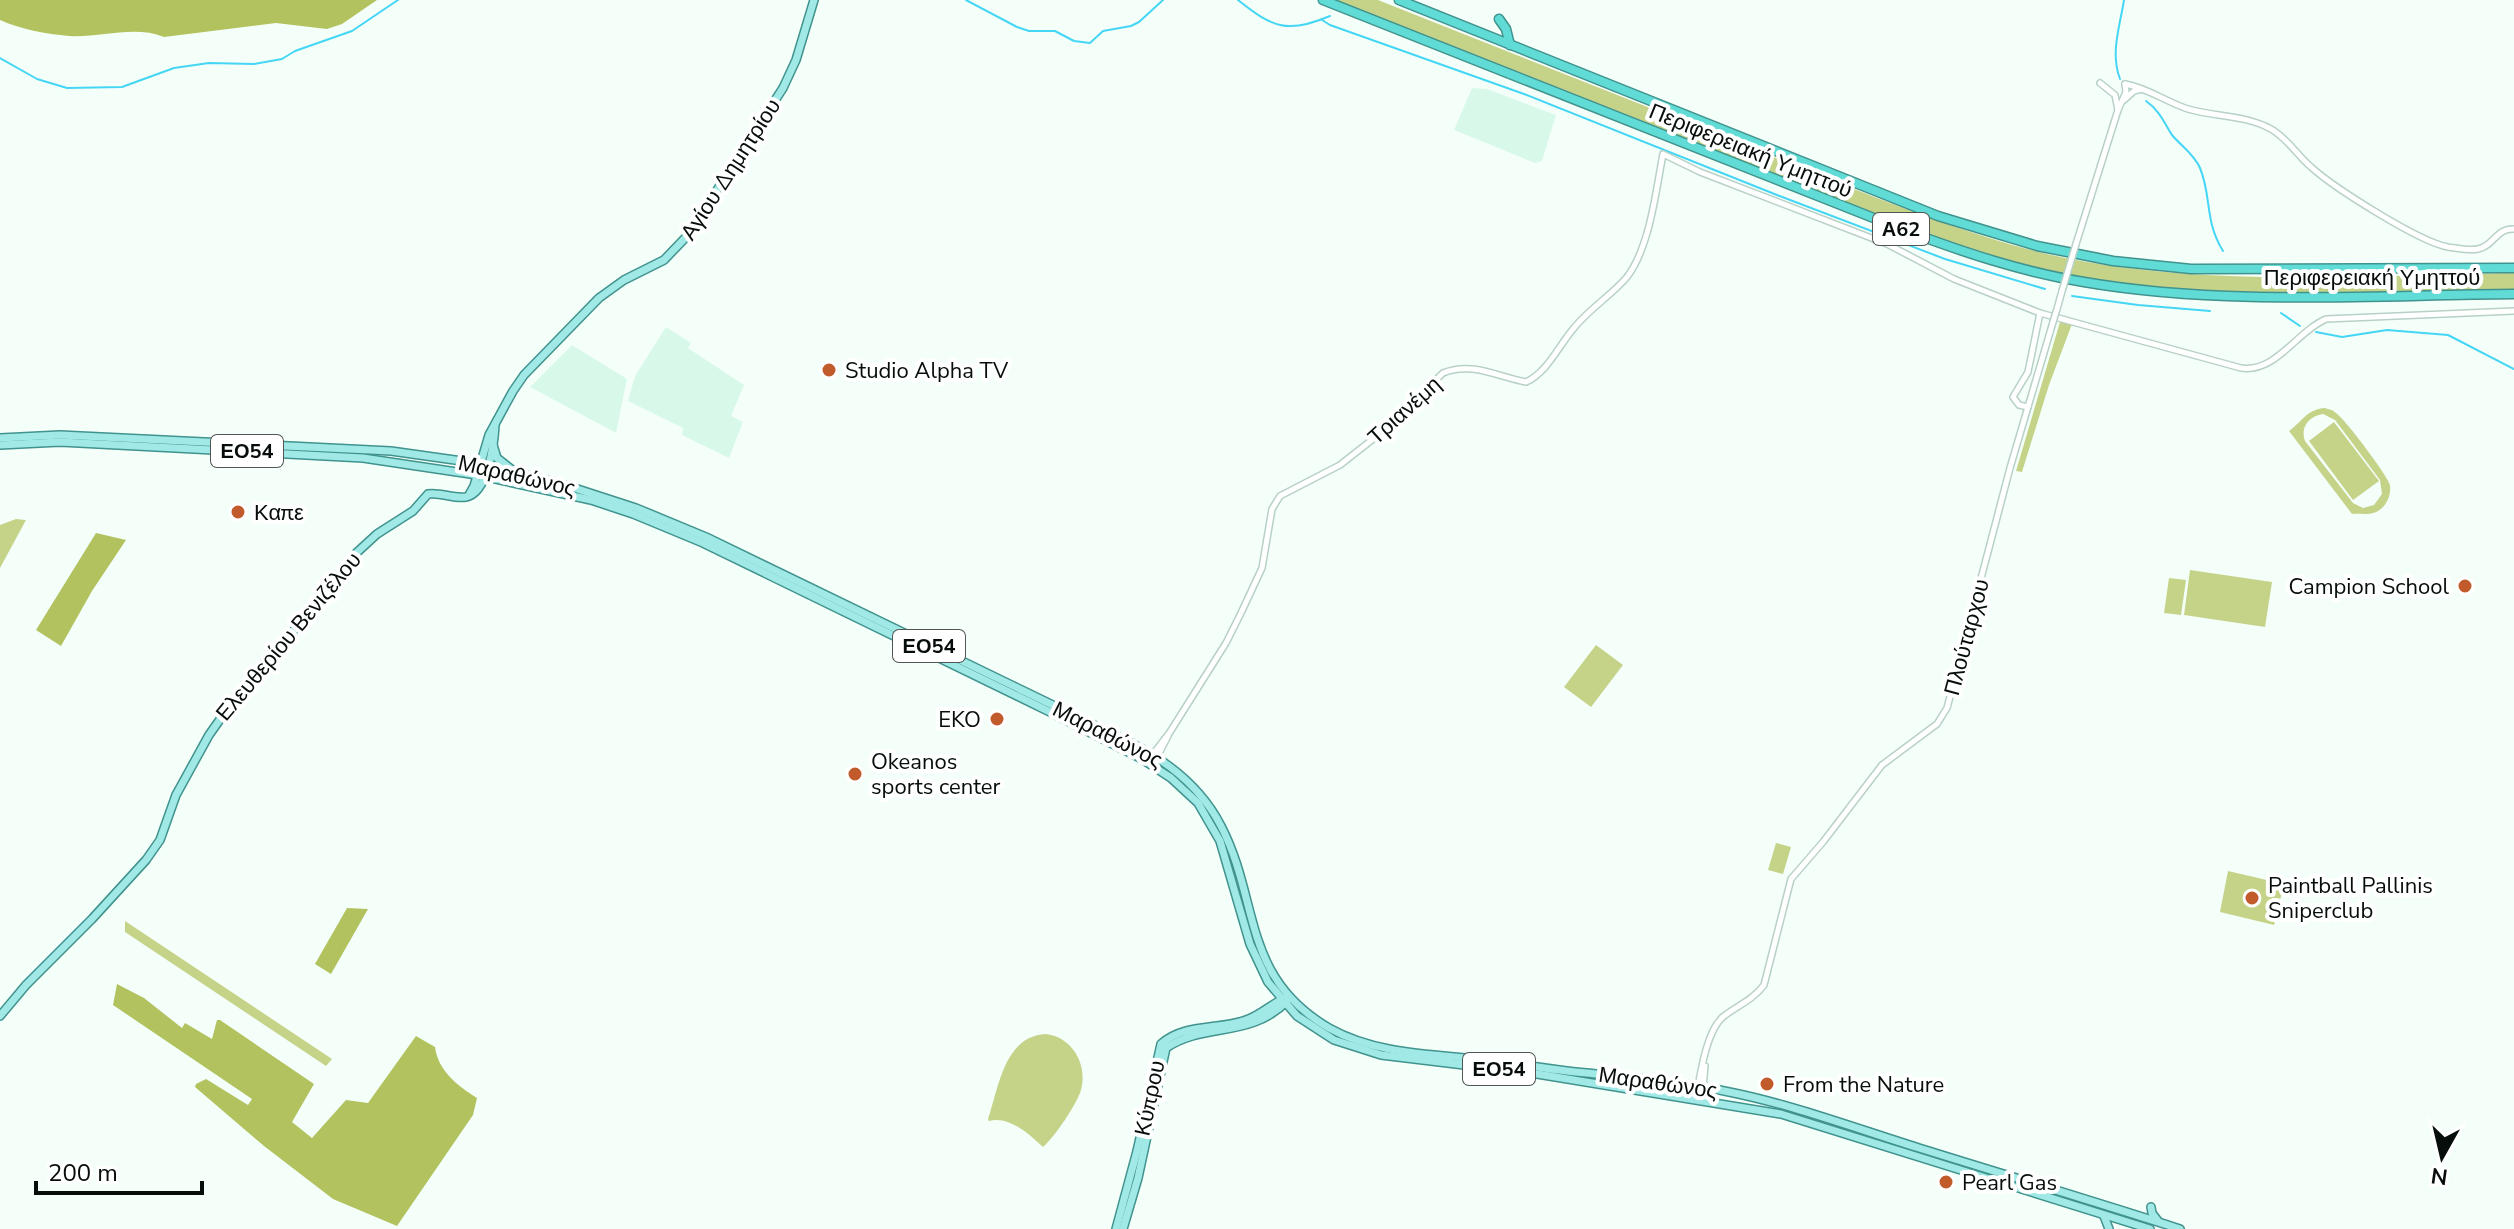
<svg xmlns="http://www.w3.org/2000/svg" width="2514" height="1229" font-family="'Nunito Sans',sans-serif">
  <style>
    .built { fill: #d8f9ea }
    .green { fill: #c5d389; fill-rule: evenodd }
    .forest { fill: #b1c25f }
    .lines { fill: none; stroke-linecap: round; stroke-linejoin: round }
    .stream { stroke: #46d6f5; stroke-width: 2 }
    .minor-casing { stroke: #b8d1c6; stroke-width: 8 }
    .major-casing { stroke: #41938e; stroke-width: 10 }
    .highway-casing { stroke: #41938e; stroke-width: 11 }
    .minor { stroke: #fff; stroke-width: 5 }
    .major { stroke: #a0e9e6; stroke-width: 7 }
    .highway { stroke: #61dbd5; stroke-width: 8 }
    .minor-bridge-casing { stroke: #b8d1c6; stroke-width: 8; stroke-linecap: butt }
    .minor-bridge { stroke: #fff; stroke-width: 5 }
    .poi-dot { fill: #c15b2b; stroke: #fff; stroke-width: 3 }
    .labels { text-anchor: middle; stroke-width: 8; stroke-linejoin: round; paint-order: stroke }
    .shield { fill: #fff; stroke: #515654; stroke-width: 2 }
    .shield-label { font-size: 20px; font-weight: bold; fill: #060d0a }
    .street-label { font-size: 22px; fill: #060d0a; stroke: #fff }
    .poi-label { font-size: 22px; fill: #060d0a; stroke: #fff; text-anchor: start }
  </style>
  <rect width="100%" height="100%" fill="#f5fffa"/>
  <g class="built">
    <polygon points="1472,88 1487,89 1556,115 1542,161 1535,163 1454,130"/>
    <polygon points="666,327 691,343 688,348 744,385 731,416 743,422 729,458 682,435 683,428 628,401 635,376"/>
    <polygon points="572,345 627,379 616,433 530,387"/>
  </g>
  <g class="green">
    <path d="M1334,0H1378L1877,198C1946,224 2014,250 2087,262C2226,286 2373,275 2514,273V289C2372,291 2228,301 2088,279C1974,261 1867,211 1760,168C1618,112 1476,55 1334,0Z"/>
    <polygon points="2060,322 2072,324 2049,385 2022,472 2016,471"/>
    <path d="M2325,408C2330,410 2332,409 2336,413C2345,419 2388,476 2390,485C2391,494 2388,502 2382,508C2372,517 2362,513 2352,514L2289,431C2302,422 2307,409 2325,408ZM2323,414L2335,420L2380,480L2382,494L2374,505L2363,508L2353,503L2305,441C2300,427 2309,416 2323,414Z"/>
    <polygon points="2334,422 2379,481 2353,500 2309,441"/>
    <polygon points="16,519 26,520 0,568 0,525"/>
    <polygon points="2190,570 2272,582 2265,627 2184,615"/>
    <polygon points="2169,578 2186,580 2181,615 2164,613"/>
    <polygon points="1596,645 1623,665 1591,707 1564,687"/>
    <polygon points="1776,843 1791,847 1783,874 1768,870"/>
    <polygon points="2228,871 2284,884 2274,925 2220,912"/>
    <polygon points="125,921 332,1059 326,1066 125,932"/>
    <path d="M1046,1034C1072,1037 1088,1064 1081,1090C1077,1104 1054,1138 1043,1147C1030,1135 1009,1115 989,1121L988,1119C999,1087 1004,1036 1046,1034Z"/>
  </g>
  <g class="forest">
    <path d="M0,0H377L342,24L327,29L276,23L164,37C134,25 100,38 69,36C46,34 20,29 0,20Z"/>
    <polygon points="96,533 126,540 92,591 61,646 36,630"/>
    <polygon points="347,908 368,909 331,974 315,964"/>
    <path d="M117,984L144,998L182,1028L185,1023L212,1039L217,1020H220L314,1084L292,1122L312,1138L346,1100L368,1103L416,1036L435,1047C438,1071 458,1086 477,1098L473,1115L397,1226L333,1199L264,1146L195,1087L196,1084L206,1079L248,1105L252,1099L113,1005Z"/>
  </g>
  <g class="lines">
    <g class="stream">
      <polyline points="966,0 1017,27 1029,31 1055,31 1074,41 1090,43 1103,31 1131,26 1139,22 1163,0"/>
      <path d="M1238,0C1273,28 1288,34 1330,16"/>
      <polyline points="1322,20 1330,25 1524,94 1777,195 1945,259 2045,289"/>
      <polyline points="0,58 37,79 67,88 122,87 174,68 209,63 254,64 282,59 295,51 352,31 398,0"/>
      <path d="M2120,79C2110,53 2120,26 2124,0"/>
      <path d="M2146,101C2158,109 2164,122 2172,135C2181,146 2194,154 2200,168C2212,197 2204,220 2223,251"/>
      <polyline points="2072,296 2138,305 2210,311"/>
      <polyline points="2281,313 2300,326"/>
      <polyline points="2316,332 2342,337 2387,330 2448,335 2514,369"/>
    </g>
    <g class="minor-casing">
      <g id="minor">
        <polyline points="2100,83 2115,95 2118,110"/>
        <path d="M2125,84C2148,88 2166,102 2188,109C2215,117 2246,115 2271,129C2287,138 2297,155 2311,167C2333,187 2419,242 2448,247C2457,248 2469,251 2478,249C2494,246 2496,228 2514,229"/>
        <polyline points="2124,100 2134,91 2142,89"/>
        <polyline points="2076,244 2118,110 2126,92 2125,84"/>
        <polyline points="2057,309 2062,291"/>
        <polyline points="2028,407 2019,405 2013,397 2028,372 2040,313"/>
        <polyline points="1156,759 1168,736"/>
        <path d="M1147,762L1170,732L1226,643L1241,613L1262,568L1272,509L1280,496L1340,465L1382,432L1443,373C1471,361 1498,377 1526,382C1547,373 1559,345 1574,328C1589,309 1613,294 1627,277C1650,247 1656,190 1663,154L1700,172L1887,244L1954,279L2040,313L2241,368C2276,373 2296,332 2326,319L2514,311"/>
        <polyline points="1703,1087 1705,1066"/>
        <path d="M1696,1099C1700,1076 1706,1030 1724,1016C1737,1006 1754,999 1764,985L1791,879L1823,842L1882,765L1937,724L1947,708L2010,468L2053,322"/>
      </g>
    </g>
    <g class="major-casing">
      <g id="major">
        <path d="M0,438L60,435L391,451L469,462L556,482L636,508L706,537L1131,743C1169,762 1201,787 1221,826C1260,901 1241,977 1329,1028C1377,1055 1434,1054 1487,1060C1514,1063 1540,1068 1567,1071C1623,1077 1679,1081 1734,1093C1796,1106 1858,1129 1919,1148C2006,1175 2093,1201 2180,1229"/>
        <polyline points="0,445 60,442 363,458 477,475 591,500 633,514 703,543 1050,712 1142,759 1171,778 1198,803 1220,841 1250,944 1268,982 1297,1016 1334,1040 1381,1055 1531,1073 1781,1114 2150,1229"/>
        <polyline points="493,445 497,458 511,469"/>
        <polyline points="469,495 474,486 489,435 513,391 524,375 599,298 624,280 664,260 688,235 783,88 796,60 814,0"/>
        <path d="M0,1016L26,985L92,919L146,860L160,840L176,795L209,735L245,684L306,617L353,556L377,534L413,511L428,494C441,492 453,499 466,497C488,493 494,444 495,425"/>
        <polyline points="1610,1083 1654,1085"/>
        <polyline points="2151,1207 2152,1213 2158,1221"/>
        <polyline points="2104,1216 2109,1229"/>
        <path d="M1116,1229L1137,1151L1161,1044C1185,1023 1218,1030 1246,1020C1261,1015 1271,1004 1285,998"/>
        <path d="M1123,1229L1138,1178L1166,1048C1204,1022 1250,1039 1287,1001"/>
      </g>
    </g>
    <g class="highway-casing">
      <g id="highway">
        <path d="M1323,0L1904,230C1963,252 2022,272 2084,282C2223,306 2373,295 2514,294"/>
        <polyline points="1399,0 1938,216 2037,246 2113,261 2191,269 2514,268"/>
        <polyline points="1499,19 1506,29 1510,45"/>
      </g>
    </g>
    <use href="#minor" class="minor"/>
    <use href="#major" class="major"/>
    <use href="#highway" class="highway"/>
    <g class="minor-bridge-casing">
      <g id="minor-bridge">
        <polyline points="2062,291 2076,244"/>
        <polyline points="2053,322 2057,309"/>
      </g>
    </g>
    <use href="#minor-bridge" class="minor-bridge"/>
  </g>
  <g class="poi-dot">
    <circle cx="829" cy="370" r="8"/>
    <circle cx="238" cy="512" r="8"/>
    <circle cx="2465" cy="586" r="8"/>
    <circle cx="997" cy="719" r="8"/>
    <circle cx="855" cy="774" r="8"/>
    <circle cx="2252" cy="898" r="8"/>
    <circle cx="1767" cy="1084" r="8"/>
    <circle cx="1946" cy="1182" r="8"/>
  </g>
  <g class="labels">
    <g class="shield">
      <rect x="1873" y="213" width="56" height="32" rx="6"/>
      <rect x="211" y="435" width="72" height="32" rx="6"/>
      <rect x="893" y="630" width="72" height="32" rx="6"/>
      <rect x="1463" y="1053" width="72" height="32" rx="6"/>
    </g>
    <g class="shield-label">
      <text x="1901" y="236">Α62</text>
      <text x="247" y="458">ΕΟ54</text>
      <text x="929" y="653">ΕΟ54</text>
      <text x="1499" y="1076">ΕΟ54</text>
    </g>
    <g class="street-label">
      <text transform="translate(1751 150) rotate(22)" y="8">Περιφερειακή Υμηττού</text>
      <text transform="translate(730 169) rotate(-57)" y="8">Αγίου Δημητρίου</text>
      <text x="2372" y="285">Περιφερειακή Υμηττού</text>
      <text transform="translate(1404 410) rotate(-42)" y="8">Τριανέμη</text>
      <text transform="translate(517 475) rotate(13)" y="8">Μαραθώνος</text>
      <text transform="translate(288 636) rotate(-50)" y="8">Ελευθερίου Βενιζέλου</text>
      <text transform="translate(1966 637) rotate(-75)" y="8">Πλούταρχου</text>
      <text transform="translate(1108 734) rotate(27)" y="8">Μαραθώνος</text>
      <text transform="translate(1658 1082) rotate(8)" y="8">Μαραθώνος</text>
      <text transform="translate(1149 1098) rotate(-78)" y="8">Κύπρου</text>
    </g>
    <g class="poi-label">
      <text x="845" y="378">Studio Alpha TV</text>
      <text x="254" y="520">Καπε</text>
      <text x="2449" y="594" text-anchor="end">Campion School</text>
      <text x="981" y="727" text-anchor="end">EKO</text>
      <text x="871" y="769">Okeanos<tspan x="871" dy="25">sports center</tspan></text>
      <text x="2268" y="893">Paintball Pallinis<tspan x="2268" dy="25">Sniperclub</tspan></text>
      <text x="1783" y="1092">From the Nature</text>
      <text x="1962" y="1190">Pearl Gas</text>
    </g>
  </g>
  <g transform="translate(2442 1157) rotate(188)" stroke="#ffffff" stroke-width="6" paint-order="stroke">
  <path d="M0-6L14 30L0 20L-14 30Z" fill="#060d0a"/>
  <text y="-12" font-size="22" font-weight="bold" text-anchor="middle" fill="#060d0a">N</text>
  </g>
  <path d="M36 1181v12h166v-12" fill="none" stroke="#060d0a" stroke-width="4"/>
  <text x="48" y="1181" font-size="24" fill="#060d0a" stroke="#ffffff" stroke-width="6" paint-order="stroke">200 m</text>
</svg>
